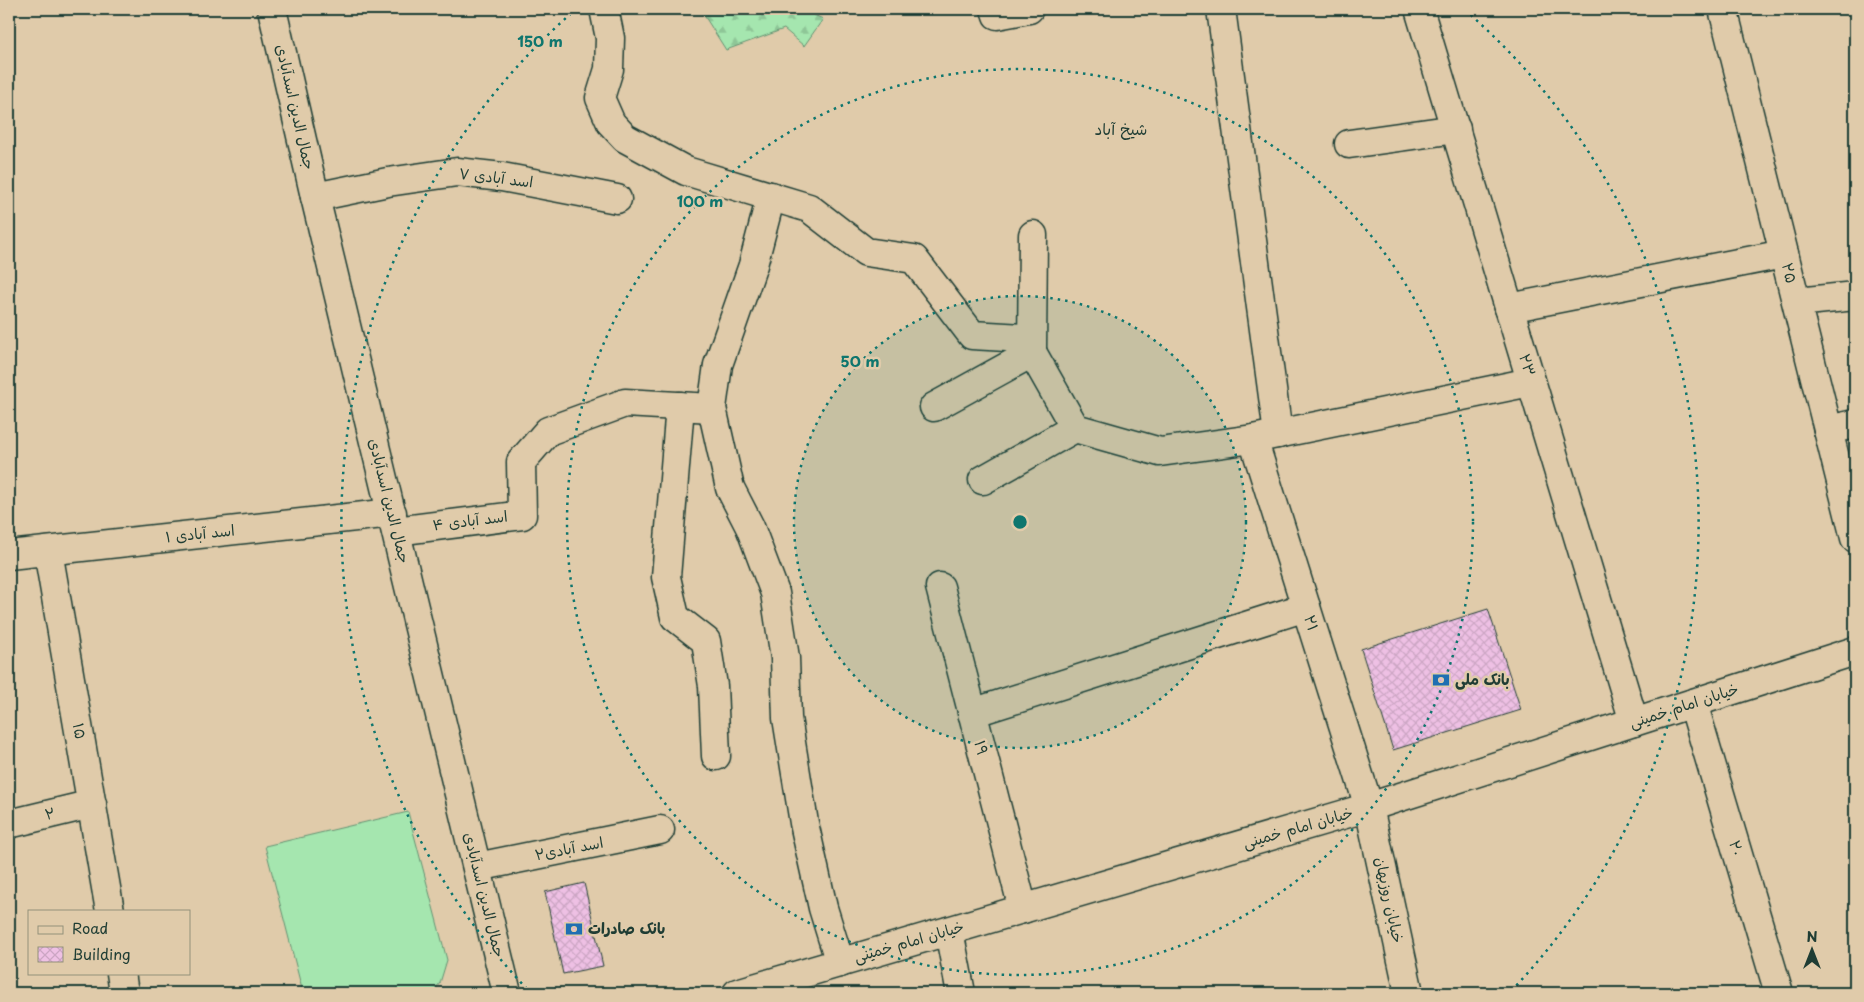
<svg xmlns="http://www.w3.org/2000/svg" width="1864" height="1002" font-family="'Playpen Sans','Playpen Sans Arabic',sans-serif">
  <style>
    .grass { fill: #a5e6af; stroke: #629272 }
    .forest { fill: url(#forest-firs); stroke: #629272 }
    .building { fill: url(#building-cross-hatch); stroke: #1f3d34 }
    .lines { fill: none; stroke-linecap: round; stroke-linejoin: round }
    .street-casing { stroke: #1f3d34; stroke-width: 31 }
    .secondary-casing { stroke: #1f3d34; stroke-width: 31 }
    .street { stroke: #e0cbaa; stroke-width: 28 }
    .secondary { stroke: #e0cbaa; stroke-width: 28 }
    .ring { fill: none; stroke: #0f766e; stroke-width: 2.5; stroke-dasharray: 2.5 5 }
    .labels { text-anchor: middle; stroke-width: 5; stroke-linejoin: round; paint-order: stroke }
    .street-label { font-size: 15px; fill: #1f3d34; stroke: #e0cbaa }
    .poi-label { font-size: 15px; font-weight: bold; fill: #1f3d34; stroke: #e0cbaa; text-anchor: start }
    .neighbourhood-label { font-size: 16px; fill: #1f3d34; stroke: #e0cbaa }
    .centre { fill: #0f766e; stroke: #e0cbaa; stroke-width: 2.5 }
    .ring-label { font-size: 15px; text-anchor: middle; font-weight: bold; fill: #0f766e; stroke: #e0cbaa; stroke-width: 5; stroke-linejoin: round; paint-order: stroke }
  </style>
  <defs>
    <pattern id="forest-firs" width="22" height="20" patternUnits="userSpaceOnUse" patternTransform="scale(1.25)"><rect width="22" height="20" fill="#a5e6af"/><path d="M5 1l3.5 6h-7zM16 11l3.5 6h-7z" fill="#8ec697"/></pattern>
    <pattern id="building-cross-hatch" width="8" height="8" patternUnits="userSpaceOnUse" patternTransform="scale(1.25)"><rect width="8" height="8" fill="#eec0e4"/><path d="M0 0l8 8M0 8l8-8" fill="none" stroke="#cca6c4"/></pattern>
  </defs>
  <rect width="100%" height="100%" fill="#e0cbaa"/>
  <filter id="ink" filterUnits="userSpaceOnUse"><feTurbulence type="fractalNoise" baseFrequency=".02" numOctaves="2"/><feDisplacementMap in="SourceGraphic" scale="10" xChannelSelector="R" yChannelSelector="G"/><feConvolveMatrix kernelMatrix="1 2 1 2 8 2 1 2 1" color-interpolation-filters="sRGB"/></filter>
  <g filter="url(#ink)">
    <polygon class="grass" points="408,812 447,960 440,983 432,993 303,993 265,846"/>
    <polygon class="forest" points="700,9 801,9 823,19 804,46 784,29 726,50"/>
    <g class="building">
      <polygon points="1488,609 1521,710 1393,750 1361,649"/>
      <polygon points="584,883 603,966 563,974 545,892"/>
    </g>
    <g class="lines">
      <g class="street-casing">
        <g id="street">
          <polyline points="604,9 610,38 609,69 600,98 611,123 625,138 686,171 809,208 866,252 914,259 972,335 1024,338 1075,428 1160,452 1253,439 1531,382"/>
          <polyline points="995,9 997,15 1029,9"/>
          <polyline points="1221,9 1278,434"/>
          <polyline points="1419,9 1634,722"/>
          <polyline points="1723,9 1855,538"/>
          <polyline points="1349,144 1456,129"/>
          <polyline points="771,196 753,265 718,365 712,408 730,488 750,527 775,593 785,658 787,718 804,823 823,908 840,963"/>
          <polyline points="315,197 388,182 457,172 502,177 617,199"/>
          <polyline points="1797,302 1855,296"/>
          <polyline points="1509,308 1784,254"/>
          <polyline points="680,406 666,577 675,617 706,641 713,686 716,756"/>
          <polyline points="934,407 1032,353 1033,235"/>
          <polyline points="1828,430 1855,424"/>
          <polyline points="1253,439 1369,807"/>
          <polyline points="983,480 1075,428"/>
          <polyline points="396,531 522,515 521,462 548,431 625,403 712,408"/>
          <polyline points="48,551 110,911"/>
          <polyline points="9,555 392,513"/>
          <polyline points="940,587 1023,909"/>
          <polyline points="1693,703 1779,993"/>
          <polyline points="972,713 1306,607"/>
          <polyline points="9,824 92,804"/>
          <polyline points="477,867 660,830"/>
          <polyline points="949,931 961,993"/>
          <polyline points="121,973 124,993"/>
        </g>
      </g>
      <g class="secondary-casing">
        <g id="secondary">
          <polyline points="272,9 315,197 507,993"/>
          <polyline points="1369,807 1409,993"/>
          <polyline points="737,993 1369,807 1855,651"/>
        </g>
      </g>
      <use href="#street" class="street"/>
      <use href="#secondary" class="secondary"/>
    </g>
  </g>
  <circle cx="1020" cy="522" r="226" fill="#0f766e" fill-opacity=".12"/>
  <g class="ring">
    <circle cx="1020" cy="522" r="226"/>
    <circle cx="1020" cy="522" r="453"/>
    <path d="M527 989A679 679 0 0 1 575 10M1465 10A679 679 0 0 1 1513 989"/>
  </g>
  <defs>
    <g id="bank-bare" transform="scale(1.35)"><path d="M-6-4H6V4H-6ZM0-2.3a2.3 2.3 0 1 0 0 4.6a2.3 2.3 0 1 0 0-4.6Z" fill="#1f6fb2" stroke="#e0cbaa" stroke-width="2.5" paint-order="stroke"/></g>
  </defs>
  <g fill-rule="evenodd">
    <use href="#bank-bare" x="1441" y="680"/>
    <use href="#bank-bare" x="574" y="929"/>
  </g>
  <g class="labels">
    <g class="street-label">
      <text transform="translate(295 107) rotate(77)" y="5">جمال الدین اسدآبادی</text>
      <text transform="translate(496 178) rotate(7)" y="5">اسد آبادی ۷</text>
      <text transform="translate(1789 273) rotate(76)" y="5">۲۵</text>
      <text transform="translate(1527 365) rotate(73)" y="5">۲۳</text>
      <text transform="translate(389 501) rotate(76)" y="5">جمال الدین اسدآبادی</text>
      <text transform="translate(470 521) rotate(-7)" y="5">اسد آبادی ۴</text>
      <text transform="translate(200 534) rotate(-6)" y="5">اسد آبادی ۱</text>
      <text transform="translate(1311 623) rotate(73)" y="5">۲۱</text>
      <text transform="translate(1684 706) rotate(-18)" y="5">خیابان امام خمینی</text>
      <text transform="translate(79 731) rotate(80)" y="5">۱۵</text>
      <text transform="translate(981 748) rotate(76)" y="5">۱۹</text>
      <text transform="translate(50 814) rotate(-13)" y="5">۲</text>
      <text transform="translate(1298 828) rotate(-16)" y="5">خیابان امام خمینی</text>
      <text transform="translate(1736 848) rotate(73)" y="5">۲۰</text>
      <text transform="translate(569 849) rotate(-11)" y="5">اسد آبادی۲</text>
      <text transform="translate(484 895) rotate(76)" y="5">جمال الدین اسدآبادی</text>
      <text transform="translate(1389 900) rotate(78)" y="5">خیابان روزبهان</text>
      <text transform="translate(909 942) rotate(-16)" y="5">خیابان امام خمینی</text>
    </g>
    <g class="poi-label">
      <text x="1455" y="685">بانک ملی</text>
      <text x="588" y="934">بانک صادرات</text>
    </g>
    <g class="neighbourhood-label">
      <text x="1121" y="135">شیخ آباد</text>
    </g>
  </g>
  <circle cx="1020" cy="522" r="8" class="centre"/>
  <g class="ring-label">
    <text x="540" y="47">150 m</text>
    <text x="700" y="207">100 m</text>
    <text x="860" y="367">50 m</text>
  </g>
  <rect width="1864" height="1002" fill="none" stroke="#e0cbaa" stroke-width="30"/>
  <rect x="15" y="15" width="1834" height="972" fill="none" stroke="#1f3d34" stroke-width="2" filter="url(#ink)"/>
  <rect x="28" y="910" width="162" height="65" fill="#e0cbaa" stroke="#93927b"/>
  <rect x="38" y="926" width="25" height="8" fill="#e0cbaa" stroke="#93927b"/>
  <text x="72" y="934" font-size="15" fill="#1f3d34">Road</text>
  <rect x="38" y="947" width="25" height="15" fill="url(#building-cross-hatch)" stroke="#93927b"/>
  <text x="72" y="960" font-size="15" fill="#1f3d34">Building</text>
  <g transform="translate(1812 950)" stroke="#e0cbaa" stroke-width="4" paint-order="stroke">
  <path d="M0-4L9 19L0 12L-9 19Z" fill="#1f3d34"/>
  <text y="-8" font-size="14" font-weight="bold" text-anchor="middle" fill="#1f3d34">N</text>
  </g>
</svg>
